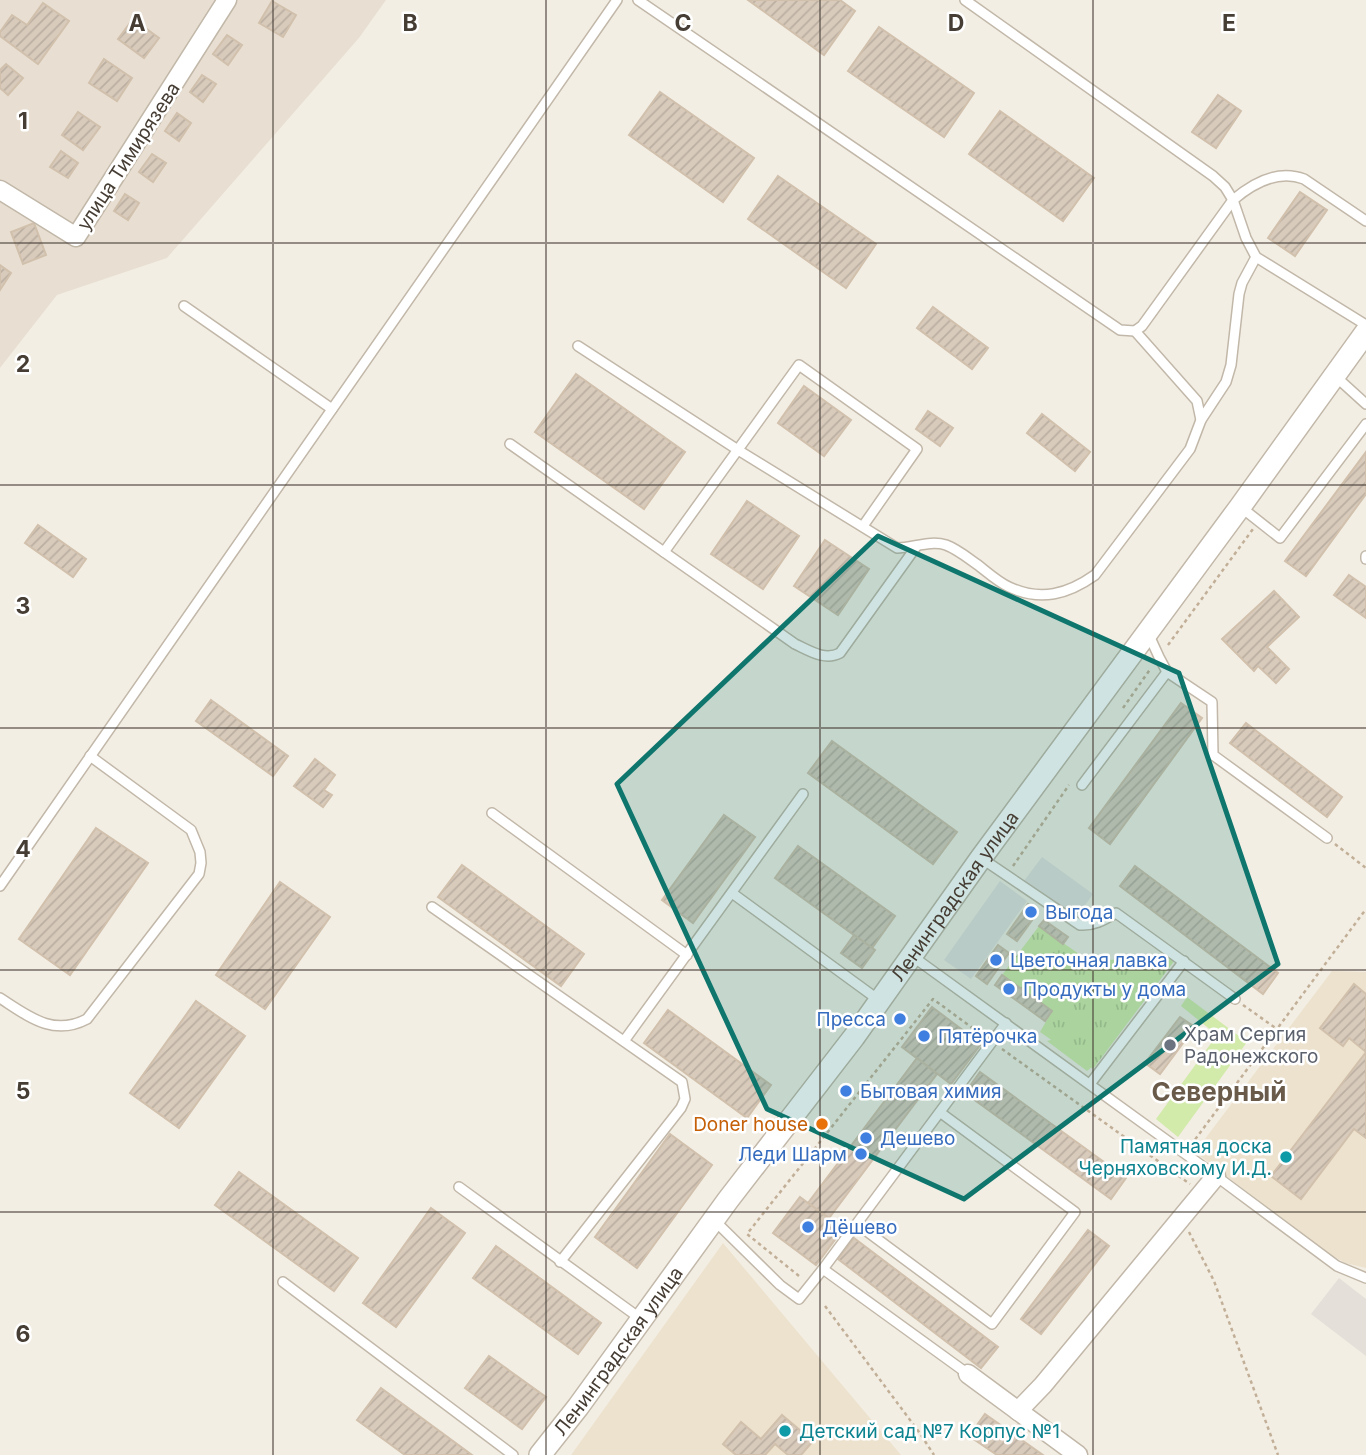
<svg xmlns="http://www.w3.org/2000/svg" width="1366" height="1455" font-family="Inter,sans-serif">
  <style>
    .residential { fill: #e8dfd2 }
    .industrial { fill: #e5dfd9 }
    .education { fill: #ede2cd }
    .green { fill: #d2eaaa }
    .park { fill: url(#park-tufts) }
    .parking { fill: #e4e0dd }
    .building { fill: url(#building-hatch); stroke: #d1c0ac; stroke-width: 2 }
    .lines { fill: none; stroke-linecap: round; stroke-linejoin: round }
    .service-casing { stroke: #c2b8a9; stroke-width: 12 }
    .minor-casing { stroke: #c2b8a9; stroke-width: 21 }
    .tertiary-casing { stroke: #c2b8a9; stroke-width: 24 }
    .path { stroke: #c2af97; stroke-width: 2.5; stroke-dasharray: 3.5 3.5; stroke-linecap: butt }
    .service { stroke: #fff; stroke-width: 9 }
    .minor { stroke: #fff; stroke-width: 18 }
    .tertiary { stroke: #fff; stroke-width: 21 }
    .marked { fill: #0f766e; fill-opacity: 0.2; stroke: #0f766e; stroke-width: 5; stroke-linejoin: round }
    .grid { fill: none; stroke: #463d34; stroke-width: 2; stroke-opacity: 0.55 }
    .shop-dot { fill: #3f7fe0; stroke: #fff; stroke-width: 2.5 }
    .worship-dot { fill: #6b7280; stroke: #fff; stroke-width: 2.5 }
    .food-dot { fill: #e8710a; stroke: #fff; stroke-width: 2.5 }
    .culture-dot { fill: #0f9aa8; stroke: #fff; stroke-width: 2.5 }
    .labels { text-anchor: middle; stroke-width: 5; stroke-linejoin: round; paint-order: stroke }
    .street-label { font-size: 19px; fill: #463d34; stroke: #fff }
    .shop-label { font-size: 19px; fill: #366cbe; stroke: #fff; text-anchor: start }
    .worship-label { font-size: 19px; fill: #5b616d; stroke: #fff; text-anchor: start }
    .food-label { font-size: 19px; fill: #c56008; stroke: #fff; text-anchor: end }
    .culture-label { font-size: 19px; fill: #0d838f; stroke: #fff; text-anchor: end }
    .district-label { font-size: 26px; font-weight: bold; fill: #695a4a; stroke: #fff }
    .grid-label { font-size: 23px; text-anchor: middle; font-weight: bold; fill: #463d34; stroke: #fff; stroke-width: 5; stroke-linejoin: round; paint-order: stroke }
  </style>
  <defs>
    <pattern id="park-tufts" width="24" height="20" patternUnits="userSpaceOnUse" patternTransform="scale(1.75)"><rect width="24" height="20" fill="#d2eaaa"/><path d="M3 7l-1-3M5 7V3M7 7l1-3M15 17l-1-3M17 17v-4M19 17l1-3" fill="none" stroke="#b6ca93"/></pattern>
    <pattern id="building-hatch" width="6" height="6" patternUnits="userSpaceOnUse" patternTransform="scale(1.75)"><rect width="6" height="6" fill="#d8cbbc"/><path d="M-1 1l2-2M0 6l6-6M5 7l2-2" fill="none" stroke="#bbafa2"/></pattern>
  </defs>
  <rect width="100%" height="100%" fill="#f3eee4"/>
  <polygon class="residential" points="0,0 386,0 359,38 167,258 57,295 0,368"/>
  <polygon class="industrial" points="1339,1278 1366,1299 1366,1356 1311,1314"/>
  <g class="education">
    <polygon points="1332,971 1366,972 1366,1268 1345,1263 1325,1251 1195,1152"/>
    <polygon points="723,1243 901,1455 571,1455"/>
  </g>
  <g class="green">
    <polygon points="1187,997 1247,1042 1178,1137 1156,1119 1217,1035 1181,1006"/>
    <polygon points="1058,1038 1094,1065 1087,1071 1047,1041"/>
  </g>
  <polygon class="park" points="1039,926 1089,961 1178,956 1093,1069 1040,1032 1052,1011 1002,975"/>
  <g class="parking">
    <polygon points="1042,857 1093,894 1076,918 1024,881"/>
    <polygon points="1000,881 1027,901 971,979 944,960"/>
  </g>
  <g class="building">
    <polygon points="748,0 840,0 855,11 824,55"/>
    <polygon points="272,1 296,15 283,37 259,23"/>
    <polygon points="43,3 69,21 38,64 0,36 0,32 12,15 27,25"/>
    <polygon points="133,19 159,38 144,58 118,39"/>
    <polygon points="879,27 974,93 944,137 848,71"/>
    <polygon points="227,35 242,45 228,65 213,54"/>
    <polygon points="104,59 132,78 117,101 89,83"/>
    <polygon points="6,64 23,78 8,95 0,88 0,70"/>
    <polygon points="202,75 216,84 203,102 190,92"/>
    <polygon points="660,92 754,158 723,202 629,135"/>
    <polygon points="1218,95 1241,111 1216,148 1192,132"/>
    <polygon points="1000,111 1094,178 1063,221 969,154"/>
    <polygon points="78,112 100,127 83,150 62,135"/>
    <polygon points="177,113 191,123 179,141 165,131"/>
    <polygon points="61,151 78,163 68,178 50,167"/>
    <polygon points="152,154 166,163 153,182 139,172"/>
    <polygon points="778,176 876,244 846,288 748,219"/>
    <polygon points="1300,192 1327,210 1295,256 1268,238"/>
    <polygon points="125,194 139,203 128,220 114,211"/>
    <polygon points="34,223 46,255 23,264 11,232"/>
    <polygon points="0,265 11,273 0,290"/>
    <polygon points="933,307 988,348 972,369 917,328"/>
    <polygon points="576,374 685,452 644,509 535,432"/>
    <polygon points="804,386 851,420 824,456 778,423"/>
    <polygon points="928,411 953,428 940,446 916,429"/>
    <polygon points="1042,414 1090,452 1075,471 1027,433"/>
    <polygon points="1366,452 1366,494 1306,576 1285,561"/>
    <polygon points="747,501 799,536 763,589 711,554"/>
    <polygon points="38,525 86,559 73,577 25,543"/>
    <polygon points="825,540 869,569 838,615 794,586"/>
    <polygon points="1349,575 1366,587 1366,618 1334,595"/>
    <polygon points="1274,591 1299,617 1267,647 1289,669 1276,683 1258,666 1254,671 1222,639"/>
    <polygon points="211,700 288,756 273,776 196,721"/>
    <polygon points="1181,703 1202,718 1110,844 1089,828"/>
    <polygon points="1246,723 1342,797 1327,817 1230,743"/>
    <polygon points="832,741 957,832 933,864 808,773"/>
    <polygon points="315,759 335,775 324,790 332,795 323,807 294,786"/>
    <polygon points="724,815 755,837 693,923 662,900"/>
    <polygon points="96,828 148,863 70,975 19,939"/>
    <polygon points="798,846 895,916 872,948 775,878"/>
    <polygon points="462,865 584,954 561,986 438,897"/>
    <polygon points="1135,866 1278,973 1263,994 1120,886"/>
    <polygon points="280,882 330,917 265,1009 216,975"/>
    <polygon points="1028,904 1038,912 1017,941 1007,934"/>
    <polygon points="1044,920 1068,937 1063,944 1039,926"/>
    <polygon points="854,935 875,950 862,968 841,953"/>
    <polygon points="998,945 1009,953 987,984 976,976"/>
    <polygon points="1002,975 1052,1011 1045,1021 995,985"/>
    <polygon points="1354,984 1366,994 1366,1138 1354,1129 1301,1199 1271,1176 1366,1052 1349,1038 1343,1046 1320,1028"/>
    <polygon points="196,1001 245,1036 179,1128 130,1093"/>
    <polygon points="932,1007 981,1044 951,1084 902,1047"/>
    <polygon points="668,1010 771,1085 747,1118 644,1043"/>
    <polygon points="898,1014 907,1021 904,1025 894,1019"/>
    <polygon points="1180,1017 1195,1027 1160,1074 1145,1063"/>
    <polygon points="917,1058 937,1074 829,1218 808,1203"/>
    <polygon points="980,1072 1126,1178 1111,1199 965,1093"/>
    <polygon points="670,1134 712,1165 637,1268 595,1237"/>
    <polygon points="239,1172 358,1258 334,1291 215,1205"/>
    <polygon points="800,1197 843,1229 816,1265 773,1233"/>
    <polygon points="431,1208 465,1233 396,1327 363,1303"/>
    <polygon points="1088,1230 1109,1246 1041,1334 1021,1319"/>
    <polygon points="854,1238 998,1347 981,1368 838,1259"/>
    <polygon points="496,1246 601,1323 578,1354 473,1278"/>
    <polygon points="489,1356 546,1397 522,1429 465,1388"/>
    <polygon points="381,1388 472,1455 405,1455 357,1420"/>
    <polygon points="985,1414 1043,1455 997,1455 969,1436"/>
    <polygon points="782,1415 813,1441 801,1455 788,1455 775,1444 765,1455 736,1455 723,1444 741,1422 761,1439"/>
  </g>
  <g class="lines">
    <g class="service-casing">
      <g id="service">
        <path d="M638,0L1120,330L1135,331L1142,326L1233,200C1253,183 1278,169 1304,179L1366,221"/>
        <polyline points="965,0 1213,176 1225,187 1233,200 1246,238 1256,257 1366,325"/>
        <polyline points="184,306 332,409"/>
        <polyline points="1135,331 1197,401 1201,420"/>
        <path d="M578,346L738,450L897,548C913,548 930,540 946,545C957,549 968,558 978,565C987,572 998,582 1009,587C1041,602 1068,594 1095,575L1190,449L1201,420L1226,382L1231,365L1239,294L1242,283L1256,257"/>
        <polyline points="1334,375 1366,404"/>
        <path d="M510,444L795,644C810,651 825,661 840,653L916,547"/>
        <polyline points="1242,508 1280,538 1366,424"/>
        <polyline points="664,552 799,365 917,449 863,526"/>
        <polyline points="1366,556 1366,559"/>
        <polyline points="1148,633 1159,657 1167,672 1212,702 1213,755 1327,838"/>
        <polyline points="1082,785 1167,672"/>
        <polyline points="492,813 687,955"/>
        <path d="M981,858L1080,925C1094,926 1104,920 1116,913L1235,999"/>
        <polyline points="0,886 617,0"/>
        <polyline points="732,893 880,1001"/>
        <polyline points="432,907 682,1082 685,1099 681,1108 560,1262"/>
        <polyline points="912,956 1216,1176 1337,1266 1366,1278"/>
        <path d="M0,998C28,1016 53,1037 87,1019L199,874L201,863L200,852L191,830L90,756"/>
        <polyline points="624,1041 803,794"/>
        <polyline points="1090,1084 1184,961"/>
        <polyline points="459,1187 641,1319"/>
        <polyline points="714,1220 780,1285 799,1299 823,1269 968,1374"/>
        <polyline points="857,1224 992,1324 1075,1212 941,1113"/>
        <polyline points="823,1269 1006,1023"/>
        <polyline points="283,1282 513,1455"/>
      </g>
    </g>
    <g class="minor-casing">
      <g id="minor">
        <polyline points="0,190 76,237 227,0"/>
        <polyline points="968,1374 1078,1455"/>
        <polyline points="1018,1411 1043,1385 1216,1176"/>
      </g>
    </g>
    <g class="tertiary-casing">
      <g id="tertiary">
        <path id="s1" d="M540,1455L578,1407L728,1200L854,1037L981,858L1240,507L1366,332"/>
      </g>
    </g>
    <g class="path">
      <polyline points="1168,645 1253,529"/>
      <polyline points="1123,708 1151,668"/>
      <polyline points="1335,844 1366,868"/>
      <polyline points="1013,866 1069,785"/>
      <polyline points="1243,1005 1277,1029"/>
      <polyline points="1002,1049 1190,1184"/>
      <polyline points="1191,1145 1366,909"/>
      <polyline points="1189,1232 1214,1281 1278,1455"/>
      <polyline points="799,1276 747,1234 933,999 982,1035"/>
      <polyline points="825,1306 919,1432 934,1455"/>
    </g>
    <use href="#service" class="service"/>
    <use href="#minor" class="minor"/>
    <use href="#tertiary" class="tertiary"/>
  </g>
  <path class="marked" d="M878,536L1179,673L1278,964L964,1199L767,1109L617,784Z"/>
  <path class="grid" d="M273,0V1455M546,0V1455M820,0V1455M1093,0V1455M0,243H1366M0,485H1366M0,728H1366M0,970H1366M0,1212H1366"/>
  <g class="shop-dot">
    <circle cx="1031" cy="912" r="7"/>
    <circle cx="996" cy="960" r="7"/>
    <circle cx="1009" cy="989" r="7"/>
    <circle cx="900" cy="1019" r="7"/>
    <circle cx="924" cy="1036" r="7"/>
    <circle cx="846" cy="1091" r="7"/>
    <circle cx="866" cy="1138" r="7"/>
    <circle cx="861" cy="1154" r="7"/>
    <circle cx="808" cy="1227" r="7"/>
  </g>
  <circle class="worship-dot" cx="1170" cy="1045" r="7"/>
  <circle class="food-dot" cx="822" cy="1124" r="7"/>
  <g class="culture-dot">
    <circle cx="1286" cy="1157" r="7"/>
    <circle cx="785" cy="1431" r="7"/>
  </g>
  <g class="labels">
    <g class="street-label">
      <text transform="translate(128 156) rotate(-57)" y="7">улица Тимирязева</text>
      <text dy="7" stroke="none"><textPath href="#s1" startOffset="696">Ленинградская улица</textPath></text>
      <text dy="7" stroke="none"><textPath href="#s1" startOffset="130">Ленинградская улица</textPath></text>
    </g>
    <g class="shop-label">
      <text x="1045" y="919">Выгода</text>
      <text x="1010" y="967">Цветочная лавка</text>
      <text x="1023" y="996">Продукты у дома</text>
      <text x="886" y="1026" text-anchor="end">Пресса</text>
      <text x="938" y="1043">Пятёрочка</text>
      <text x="860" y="1098">Бытовая химия</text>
      <text x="880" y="1145">Дешево</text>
      <text x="847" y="1161" text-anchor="end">Леди Шарм</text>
      <text x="822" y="1234">Дёшево</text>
    </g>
    <g class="worship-label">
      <text x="1184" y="1041">Храм Сергия<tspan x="1184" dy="22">Радонежского</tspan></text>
    </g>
    <g class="food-label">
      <text x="808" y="1131">Doner house</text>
    </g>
    <g class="culture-label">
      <text x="1272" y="1153">Памятная доска<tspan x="1272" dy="22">Черняховскому И.Д.</tspan></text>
      <text x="799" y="1438" text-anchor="start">Детский сад №7 Корпус №1</text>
    </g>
    <g class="district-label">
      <text x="1219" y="1101">Северный</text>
    </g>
  </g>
  <g class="grid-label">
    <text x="137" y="31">A</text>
    <text x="410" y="31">B</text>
    <text x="683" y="31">C</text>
    <text x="956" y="31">D</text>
    <text x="1229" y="31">E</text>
    <text x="23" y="129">1</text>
    <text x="23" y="372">2</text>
    <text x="23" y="614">3</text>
    <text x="23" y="857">4</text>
    <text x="23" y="1099">5</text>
    <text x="23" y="1342">6</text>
  </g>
</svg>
